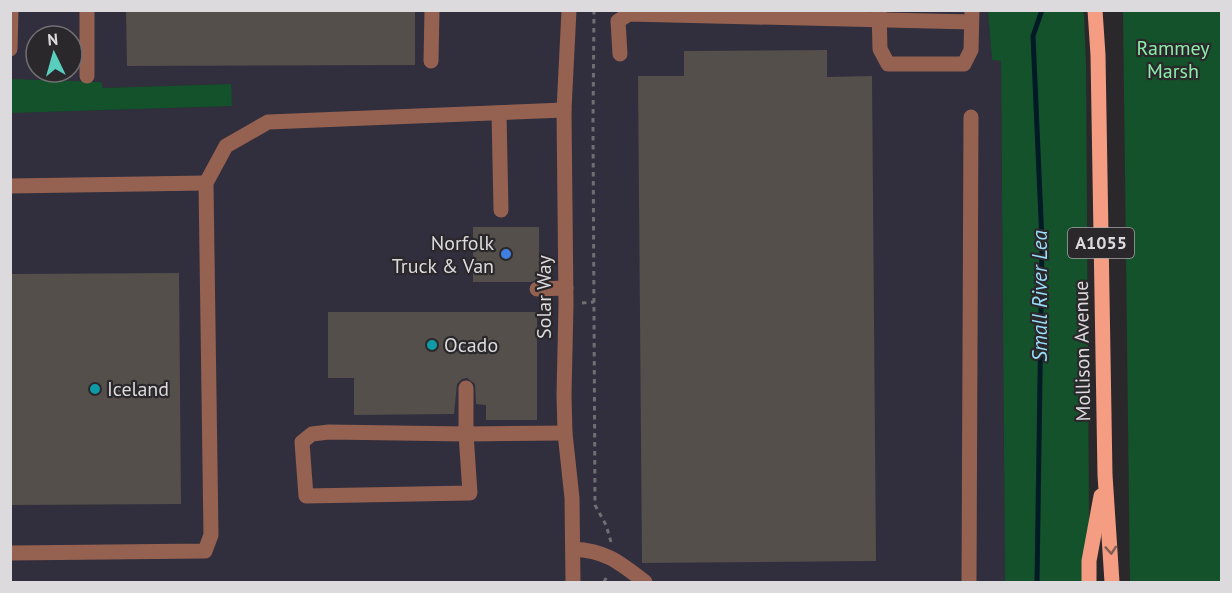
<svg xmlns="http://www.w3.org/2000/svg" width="1232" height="593" font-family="'PT Sans',sans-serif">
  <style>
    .industrial { fill: #312e3e; fill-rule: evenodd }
    .green { fill: #14522c }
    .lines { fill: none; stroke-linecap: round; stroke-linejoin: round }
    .stream { stroke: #001b25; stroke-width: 5 }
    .building { fill: #544f4a }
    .path { stroke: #716e72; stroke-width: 3; stroke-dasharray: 4.5 4.5; stroke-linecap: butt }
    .minor { stroke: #956150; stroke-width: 15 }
    .major { stroke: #f49d82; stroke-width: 15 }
    .oneway { stroke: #855d53 }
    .shop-dot { fill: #3f7fe0; stroke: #2b282c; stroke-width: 2 }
    .culture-dot { fill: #0f9aa8; stroke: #2b282c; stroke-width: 2 }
    .labels { text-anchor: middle; stroke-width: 4.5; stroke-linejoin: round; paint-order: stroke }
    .shield { fill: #2b282c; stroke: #a7a5a8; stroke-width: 1.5 }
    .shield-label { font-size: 18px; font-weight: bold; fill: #dcdadd }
    .park-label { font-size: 20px; fill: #8beda9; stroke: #2b282c }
    .poi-label { font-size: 20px; fill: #dcdadd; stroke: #2b282c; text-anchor: start }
    .street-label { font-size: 20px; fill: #dcdadd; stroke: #2b282c }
    .water-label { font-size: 21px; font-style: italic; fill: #97def9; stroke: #2b282c }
  </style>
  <rect width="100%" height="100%" fill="#2b282c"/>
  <path class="industrial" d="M11,11H988L992,60L1001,61L1005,582H11V113L232,106L230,84L103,88L100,82L11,79ZM36,36H72V72H36Z"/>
  <g class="green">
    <polygon points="988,11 1083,11 1084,16 1086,65 1089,522 1087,582 1005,582 1001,61 992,60"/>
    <polygon points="1123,11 1221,11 1221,582 1130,582"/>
    <polygon points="11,79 101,82 103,88 231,84 232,106 11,113"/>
  </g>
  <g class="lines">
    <polyline class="stream" points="1037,582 1042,242 1033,36 1042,10"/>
  </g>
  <g class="building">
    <polygon points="126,10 415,10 415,65 127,66"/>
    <polygon points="827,50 827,77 872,76 876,561 642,563 638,76 684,76 684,51"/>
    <polygon points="473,227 539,227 539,279 531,282 473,282"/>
    <polygon points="179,273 181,504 10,505 10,274"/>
    <polygon points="328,312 537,312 537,420 486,420 486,405 476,404 475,384 467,378 462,379 457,384 454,414 354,415 354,378 328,378"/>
  </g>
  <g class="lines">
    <g class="path">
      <polyline points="594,10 593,124 595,505 606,525 611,542"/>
      <polyline points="582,303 594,302"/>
      <polyline points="604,582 608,575"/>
    </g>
    <g class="minor">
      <polyline points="569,10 564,110 566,304 564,395 565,433 572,498 573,582"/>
      <polyline points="879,10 880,49 888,64 964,64 971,50 972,10"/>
      <polyline points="10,49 11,10"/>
      <polyline points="620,54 618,21 629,14 971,22"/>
      <polyline points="431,61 432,10"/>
      <polyline points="87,76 87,10"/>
      <polyline points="499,113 501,210"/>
      <polyline points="10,186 206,183"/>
      <polyline points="537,289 566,288"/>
      <polyline points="466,388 466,434 565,433"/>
      <polygon points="329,432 466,434 470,493 306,496 302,442 312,434"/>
      <path d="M573,549C607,551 619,562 645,582"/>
      <polyline points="10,553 205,551 211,535 206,183 226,146 268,122 564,110"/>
      <polyline points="969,582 971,117"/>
    </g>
    <g class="major">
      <polyline points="1095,10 1098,55 1105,475 1112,582"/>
      <polyline points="1089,582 1089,561 1101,496"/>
    </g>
  </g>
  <defs><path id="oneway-chevron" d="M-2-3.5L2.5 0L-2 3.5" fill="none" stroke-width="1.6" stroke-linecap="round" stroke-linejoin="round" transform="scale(1.5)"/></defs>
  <use class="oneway" href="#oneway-chevron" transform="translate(1111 550) rotate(86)"/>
  <circle class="shop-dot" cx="506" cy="254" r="6"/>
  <g class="culture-dot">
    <circle cx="432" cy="345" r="6"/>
    <circle cx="95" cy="389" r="6"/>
  </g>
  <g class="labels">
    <rect class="shield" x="1068" y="228" width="66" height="30" rx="4.5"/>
    <g class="shield-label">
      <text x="1101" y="249">A1055</text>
    </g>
    <g class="park-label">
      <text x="1173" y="55">Rammey<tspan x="1173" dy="23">Marsh</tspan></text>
    </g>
    <g class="poi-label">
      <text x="494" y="250" text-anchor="end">Norfolk<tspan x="494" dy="23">Truck &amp; Van</tspan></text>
      <text x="444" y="352">Ocado</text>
      <text x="107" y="396">Iceland</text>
    </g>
    <g class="street-label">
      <text transform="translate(544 297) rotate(-90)" y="7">Solar Way</text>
      <text transform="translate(1082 351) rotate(-91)" y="7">Mollison Avenue</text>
    </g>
    <g class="water-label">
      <text transform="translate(1040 296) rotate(-90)" y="7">Small River Lea</text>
    </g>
  </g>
  <rect width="1232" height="593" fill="none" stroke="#dcdadd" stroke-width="24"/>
  <g transform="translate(54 54) rotate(355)"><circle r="28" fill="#2b282c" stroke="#726f73" stroke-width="1.5"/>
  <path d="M0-4.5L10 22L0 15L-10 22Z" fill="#59cebf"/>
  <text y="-9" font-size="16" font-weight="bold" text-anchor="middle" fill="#dcdadd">N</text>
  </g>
</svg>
